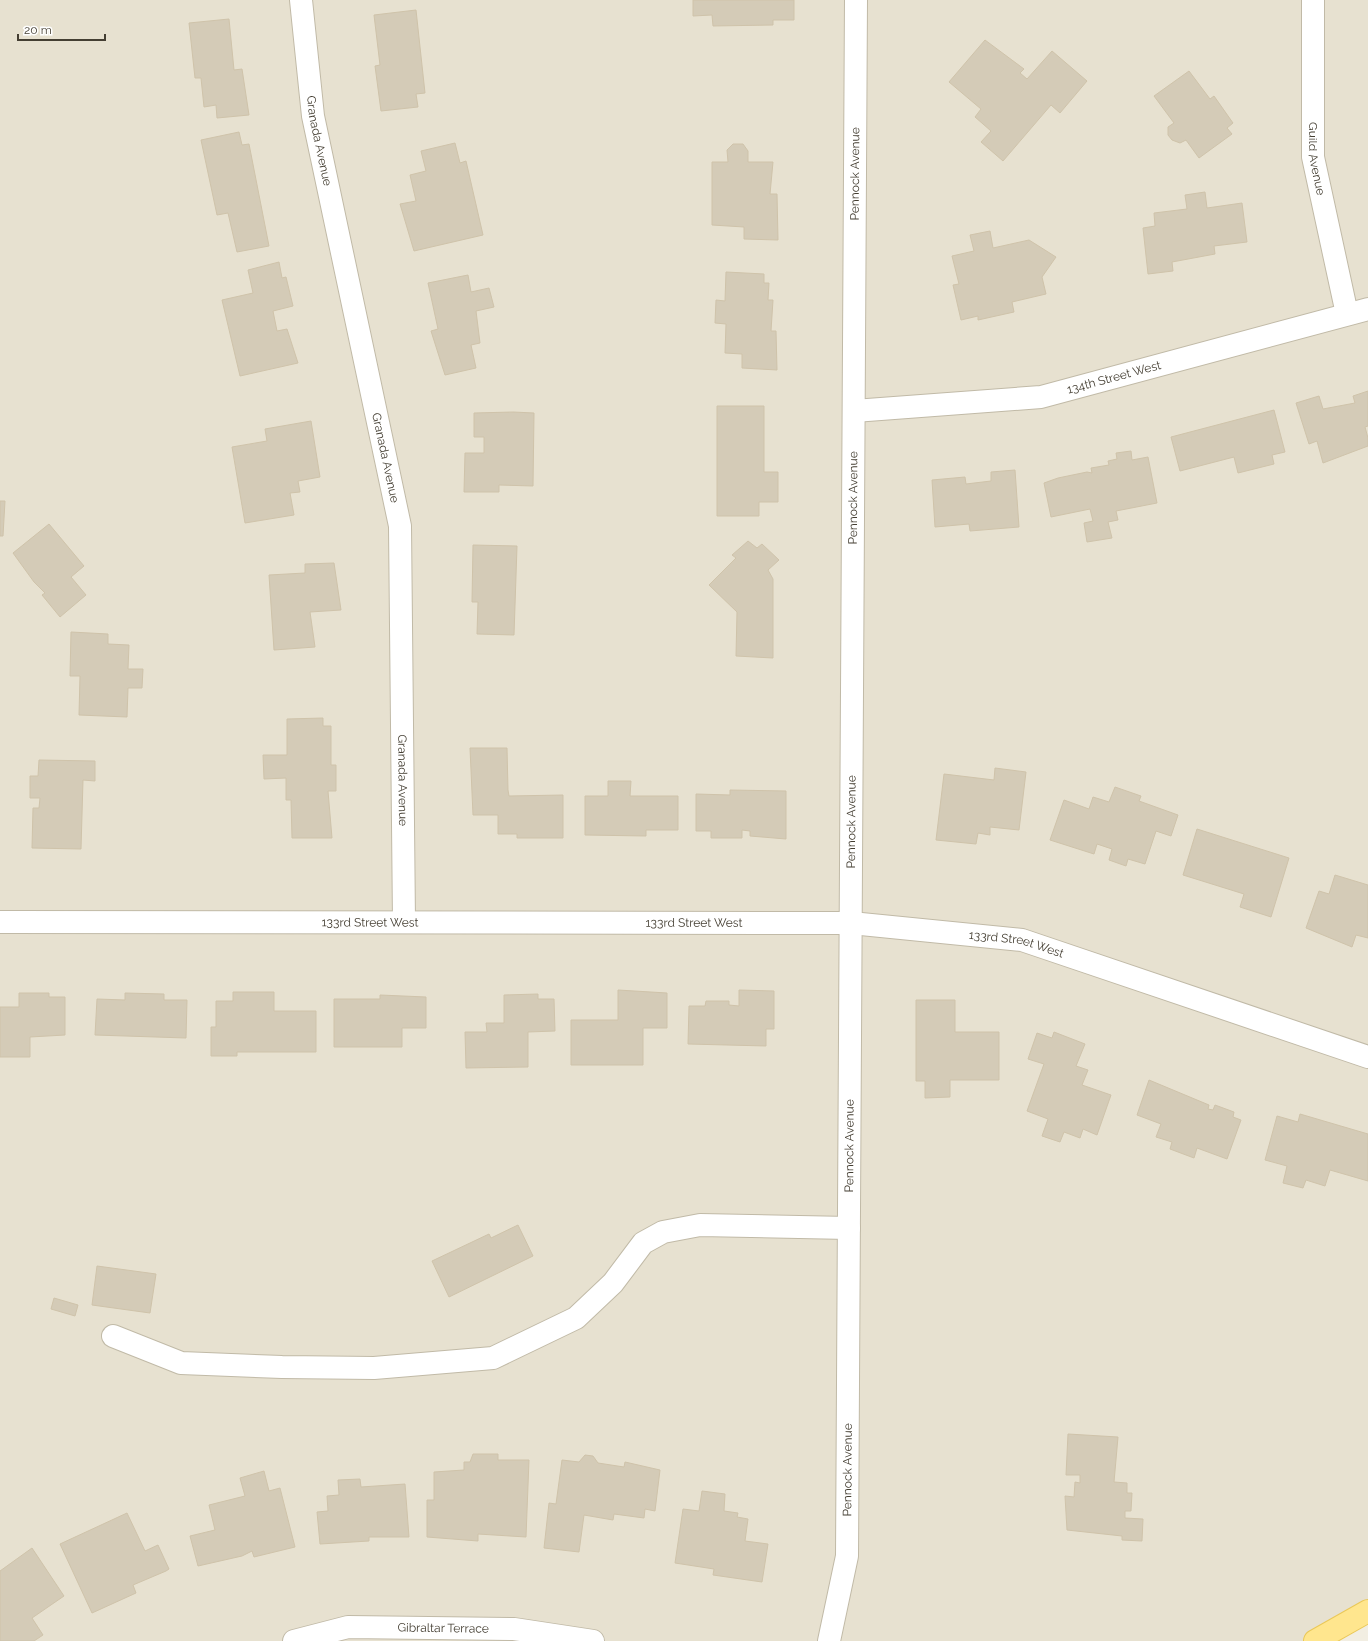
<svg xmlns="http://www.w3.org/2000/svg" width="1368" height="1641" font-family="Raleway,sans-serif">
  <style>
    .residential { fill: #e7e1d0 }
    .building { fill: #d4cbb7; stroke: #cfc3aa }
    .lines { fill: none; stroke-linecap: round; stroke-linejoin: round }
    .minor-casing { stroke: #c1baa7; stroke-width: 24 }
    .major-casing { stroke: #eac858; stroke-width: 24 }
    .minor { stroke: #fff; stroke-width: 22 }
    .major { stroke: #ffe68e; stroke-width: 22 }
    .labels { text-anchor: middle; stroke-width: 3; stroke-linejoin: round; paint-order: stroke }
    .street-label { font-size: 12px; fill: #443e32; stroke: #fff }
  </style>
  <rect width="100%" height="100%" fill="#f2eee2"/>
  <polygon class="residential" points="0,0 1368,0 1368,1611 1315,1641 0,1641"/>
  <g class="building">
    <polygon points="693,0 794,0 794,20 773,20 773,25 713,26 712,15 693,16"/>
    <polygon points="416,10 425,93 416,94 418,107 381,111 375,66 380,65 374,15"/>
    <polygon points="229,19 234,70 242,69 249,115 217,118 216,105 204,107 201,78 195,78 189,23"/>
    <polygon points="985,40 1024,69 1020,73 1027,79 1052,51 1087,81 1060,113 1051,105 1003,161 981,142 991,131 975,117 981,109 949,82"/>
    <polygon points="1189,71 1210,99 1214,96 1233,123 1227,128 1232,134 1199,158 1186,140 1180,143 1172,140 1168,135 1168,127 1174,123 1154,96"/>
    <polygon points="239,132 242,145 249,144 269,246 237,252 228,213 217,215 201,140"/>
    <polygon points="455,143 460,163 466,161 483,235 414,251 400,204 416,201 410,175 426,171 421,151"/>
    <polygon points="733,144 743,144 748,151 748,162 773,162 770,194 777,194 778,240 744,239 744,227 712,225 712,162 728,162 727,150"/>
    <polygon points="1205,192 1207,208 1242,203 1247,242 1214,246 1215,254 1172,262 1173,271 1148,274 1143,228 1155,226 1154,213 1187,209 1185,195"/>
    <polygon points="990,231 993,248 1029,240 1056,257 1042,277 1046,294 1012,302 1014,312 978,320 978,316 961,320 953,285 959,284 952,256 974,251 970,235"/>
    <polygon points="279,262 282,278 286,277 293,306 273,311 277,331 287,329 298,363 240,376 222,300 253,293 248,270"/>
    <polygon points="726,272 764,274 764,283 769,283 768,300 773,300 771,331 776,331 777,370 742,368 742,354 725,353 726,324 715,323 716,300 725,301"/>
    <polygon points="468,275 471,292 489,288 494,307 476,311 480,343 471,345 476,368 445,375 431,331 438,329 428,283"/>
    <polygon points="1368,391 1368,426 1365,427 1368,438 1368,446 1323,463 1317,441 1309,444 1296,403 1319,396 1323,409 1355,403 1353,396"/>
    <polygon points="717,406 764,406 764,472 778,472 778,502 759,502 759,516 717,516"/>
    <polygon points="1274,410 1285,452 1272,455 1274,464 1238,473 1234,457 1180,471 1171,437"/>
    <polygon points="513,412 534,413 533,486 499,485 499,492 464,492 465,453 484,453 484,437 474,437 474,413"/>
    <polygon points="311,421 320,477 298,481 300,492 290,493 294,515 245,523 232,447 267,441 265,429"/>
    <polygon points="1131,451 1132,460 1148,457 1157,503 1116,511 1118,520 1108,522 1112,538 1087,542 1084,523 1093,521 1090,509 1051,517 1044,483 1058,478 1087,472 1092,473 1091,468 1109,465 1108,461 1117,459 1116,453"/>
    <polygon points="1015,470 1019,527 970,531 969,524 935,527 932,480 965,477 966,484 991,481 991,472"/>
    <polygon points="0,501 5,501 3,536 0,536"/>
    <polygon points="49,524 84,566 71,577 86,595 60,617 42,595 45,593 34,582 13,553"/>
    <polygon points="748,541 757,548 762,544 779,560 768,570 773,579 773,658 736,656 737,612 709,585 736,558 732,555"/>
    <polygon points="473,545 517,546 514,635 477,634 478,602 472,602"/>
    <polygon points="334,563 341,610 310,612 315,647 274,650 269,575 305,573 305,564"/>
    <polygon points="71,632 108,634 108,644 129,645 128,669 143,669 142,688 128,688 127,717 79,715 80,676 70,676"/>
    <polygon points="323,718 323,726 331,726 331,765 336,765 336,791 328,791 332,838 292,838 291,800 286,800 286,778 264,779 263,755 287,755 287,719"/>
    <polygon points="470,748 507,748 508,790 509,796 563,795 563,838 517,838 517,834 498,834 498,815 473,815"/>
    <polygon points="39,760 95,761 95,781 83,780 81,849 32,848 33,808 39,808 40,798 30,798 30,776 38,776"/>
    <polygon points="995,768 1026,772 1019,830 990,827 990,835 978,833 976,844 936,840 944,774 994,780"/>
    <polygon points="608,781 631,781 630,796 678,796 678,830 646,830 646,836 585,835 585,796 608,796"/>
    <polygon points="1115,787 1141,796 1139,801 1178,815 1171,836 1156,831 1145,864 1128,859 1126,866 1109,860 1112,849 1097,844 1094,854 1050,840 1064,800 1089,809 1093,797 1109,802"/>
    <polygon points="730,790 786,791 786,839 750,836 750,831 742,830 742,838 711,838 711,831 696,831 696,794 730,795"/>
    <polygon points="1197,829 1289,858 1271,917 1240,907 1244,894 1183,875"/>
    <polygon points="1335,875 1368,885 1368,938 1356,935 1352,947 1306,928 1319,891 1329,894"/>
    <polygon points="618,990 667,993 667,1028 643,1028 643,1065 571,1065 571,1020 618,1020"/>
    <polygon points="739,990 774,991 774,1029 766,1029 766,1046 688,1044 689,1006 705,1006 706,1001 729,1001 729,1005 739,1006"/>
    <polygon points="233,992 274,992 274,1011 316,1011 316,1052 237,1052 237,1056 211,1056 211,1027 216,1027 216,1001 233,1001"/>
    <polygon points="19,993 49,993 49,997 65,997 65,1035 30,1037 30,1057 0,1057 0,1007 19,1007"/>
    <polygon points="125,993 164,994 164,1000 187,1000 186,1038 95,1035 97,999 125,1000"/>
    <polygon points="538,994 538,999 554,999 555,1031 528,1032 528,1067 466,1068 465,1032 487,1032 486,1023 504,1023 504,995"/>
    <polygon points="380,995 426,997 426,1028 402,1028 402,1047 334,1047 334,999 380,999"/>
    <polygon points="916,1000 955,1000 955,1032 999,1032 999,1080 950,1080 950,1097 925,1098 925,1081 916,1081"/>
    <polygon points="1054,1032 1085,1044 1076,1066 1088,1070 1082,1085 1111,1095 1097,1135 1083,1129 1080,1138 1064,1132 1060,1142 1042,1136 1048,1119 1027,1111 1044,1064 1028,1059 1037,1033 1052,1038"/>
    <polygon points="1149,1080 1209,1105 1208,1109 1213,1110 1215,1105 1234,1112 1233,1117 1241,1120 1227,1159 1197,1148 1194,1158 1170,1149 1172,1142 1156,1137 1161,1124 1137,1115"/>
    <polygon points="1300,1114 1368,1134 1368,1181 1330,1170 1325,1186 1306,1180 1303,1188 1283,1183 1287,1166 1265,1160 1277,1116 1298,1122"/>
    <polygon points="518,1225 533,1256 449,1297 432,1261 489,1234 491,1238"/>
    <polygon points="97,1266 156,1274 150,1313 92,1305"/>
    <polygon points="54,1298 78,1305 75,1316 51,1309"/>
    <polygon points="1068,1434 1118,1437 1114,1482 1127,1483 1127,1493 1132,1493 1131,1511 1125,1511 1125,1518 1143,1519 1142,1541 1122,1540 1122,1536 1067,1530 1065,1496 1074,1497 1075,1482 1080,1483 1080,1475 1066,1475"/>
    <polygon points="473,1454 498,1454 498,1460 529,1460 526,1537 478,1534 478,1541 427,1537 427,1500 434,1500 434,1472 464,1470 464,1462 470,1462"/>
    <polygon points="585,1455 593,1456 598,1463 624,1467 625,1462 660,1470 655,1511 645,1509 644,1518 614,1514 613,1520 584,1515 579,1552 544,1548 549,1503 556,1504 562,1460 579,1462"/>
    <polygon points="264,1471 269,1491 280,1488 295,1547 254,1557 252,1551 242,1556 198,1566 190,1536 215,1530 209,1505 245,1496 240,1478"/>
    <polygon points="360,1479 361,1487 405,1484 409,1537 369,1537 369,1541 320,1544 317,1512 328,1511 327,1496 339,1495 338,1480"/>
    <polygon points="702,1491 725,1494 724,1511 738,1513 737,1517 748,1519 745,1541 768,1544 762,1582 713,1575 714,1569 675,1563 683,1509 699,1511"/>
    <polygon points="127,1513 145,1551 158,1545 169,1569 166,1571 133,1585 136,1593 92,1613 60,1544"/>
    <polygon points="32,1548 64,1596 32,1618 43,1635 34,1641 0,1641 0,1571"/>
  </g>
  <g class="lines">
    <g class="minor-casing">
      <g id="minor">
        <path id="s1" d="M301,0L313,116L400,526L404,922"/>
        <path id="s2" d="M1313,0V157L1347,314"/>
        <path id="s3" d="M854,411L1041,397L1368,309"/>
        <path id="s4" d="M0,922L851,923L1022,940L1368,1057"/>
        <polyline points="113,1336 181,1363 282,1367 374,1368 493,1358 576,1318 613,1283 643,1243 663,1232 700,1225 849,1228"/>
        <path id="s5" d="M294,1641L348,1627L514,1629L593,1641"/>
        <path id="s6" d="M829,1641L847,1556L856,0"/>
      </g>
    </g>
    <g class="major-casing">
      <polyline id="major" points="1315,1641 1368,1611"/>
    </g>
    <use href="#minor" class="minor"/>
    <use href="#major" class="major"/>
  </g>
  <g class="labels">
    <g class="street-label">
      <text dy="4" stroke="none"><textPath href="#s1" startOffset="142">Granada Avenue</textPath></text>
      <text dy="4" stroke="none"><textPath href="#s2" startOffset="159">Guild Avenue</textPath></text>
      <text dy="4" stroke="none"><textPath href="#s6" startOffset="1469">Pennock Avenue</textPath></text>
      <text dy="4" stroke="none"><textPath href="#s3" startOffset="263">134th Street West</textPath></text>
      <text dy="4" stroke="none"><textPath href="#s1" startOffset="466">Granada Avenue</textPath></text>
      <text dy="4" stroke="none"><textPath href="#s6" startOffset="1145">Pennock Avenue</textPath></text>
      <text dy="4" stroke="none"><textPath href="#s1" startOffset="790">Granada Avenue</textPath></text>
      <text dy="4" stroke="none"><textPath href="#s6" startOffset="821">Pennock Avenue</textPath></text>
      <text dy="4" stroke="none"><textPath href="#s4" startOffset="370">133rd Street West</textPath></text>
      <text dy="4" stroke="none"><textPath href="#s4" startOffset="694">133rd Street West</textPath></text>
      <text dy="4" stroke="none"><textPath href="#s4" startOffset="1018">133rd Street West</textPath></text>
      <text dy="4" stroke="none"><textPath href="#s6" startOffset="497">Pennock Avenue</textPath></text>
      <text dy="4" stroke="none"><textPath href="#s6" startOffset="173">Pennock Avenue</textPath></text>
      <text dy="4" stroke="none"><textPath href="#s5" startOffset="151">Gibraltar Terrace</textPath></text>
    </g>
  </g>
  <path d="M18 34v6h87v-6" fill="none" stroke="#443e32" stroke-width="2"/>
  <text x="24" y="34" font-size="12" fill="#443e32" stroke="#ffffff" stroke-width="3" paint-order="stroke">20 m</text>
</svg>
